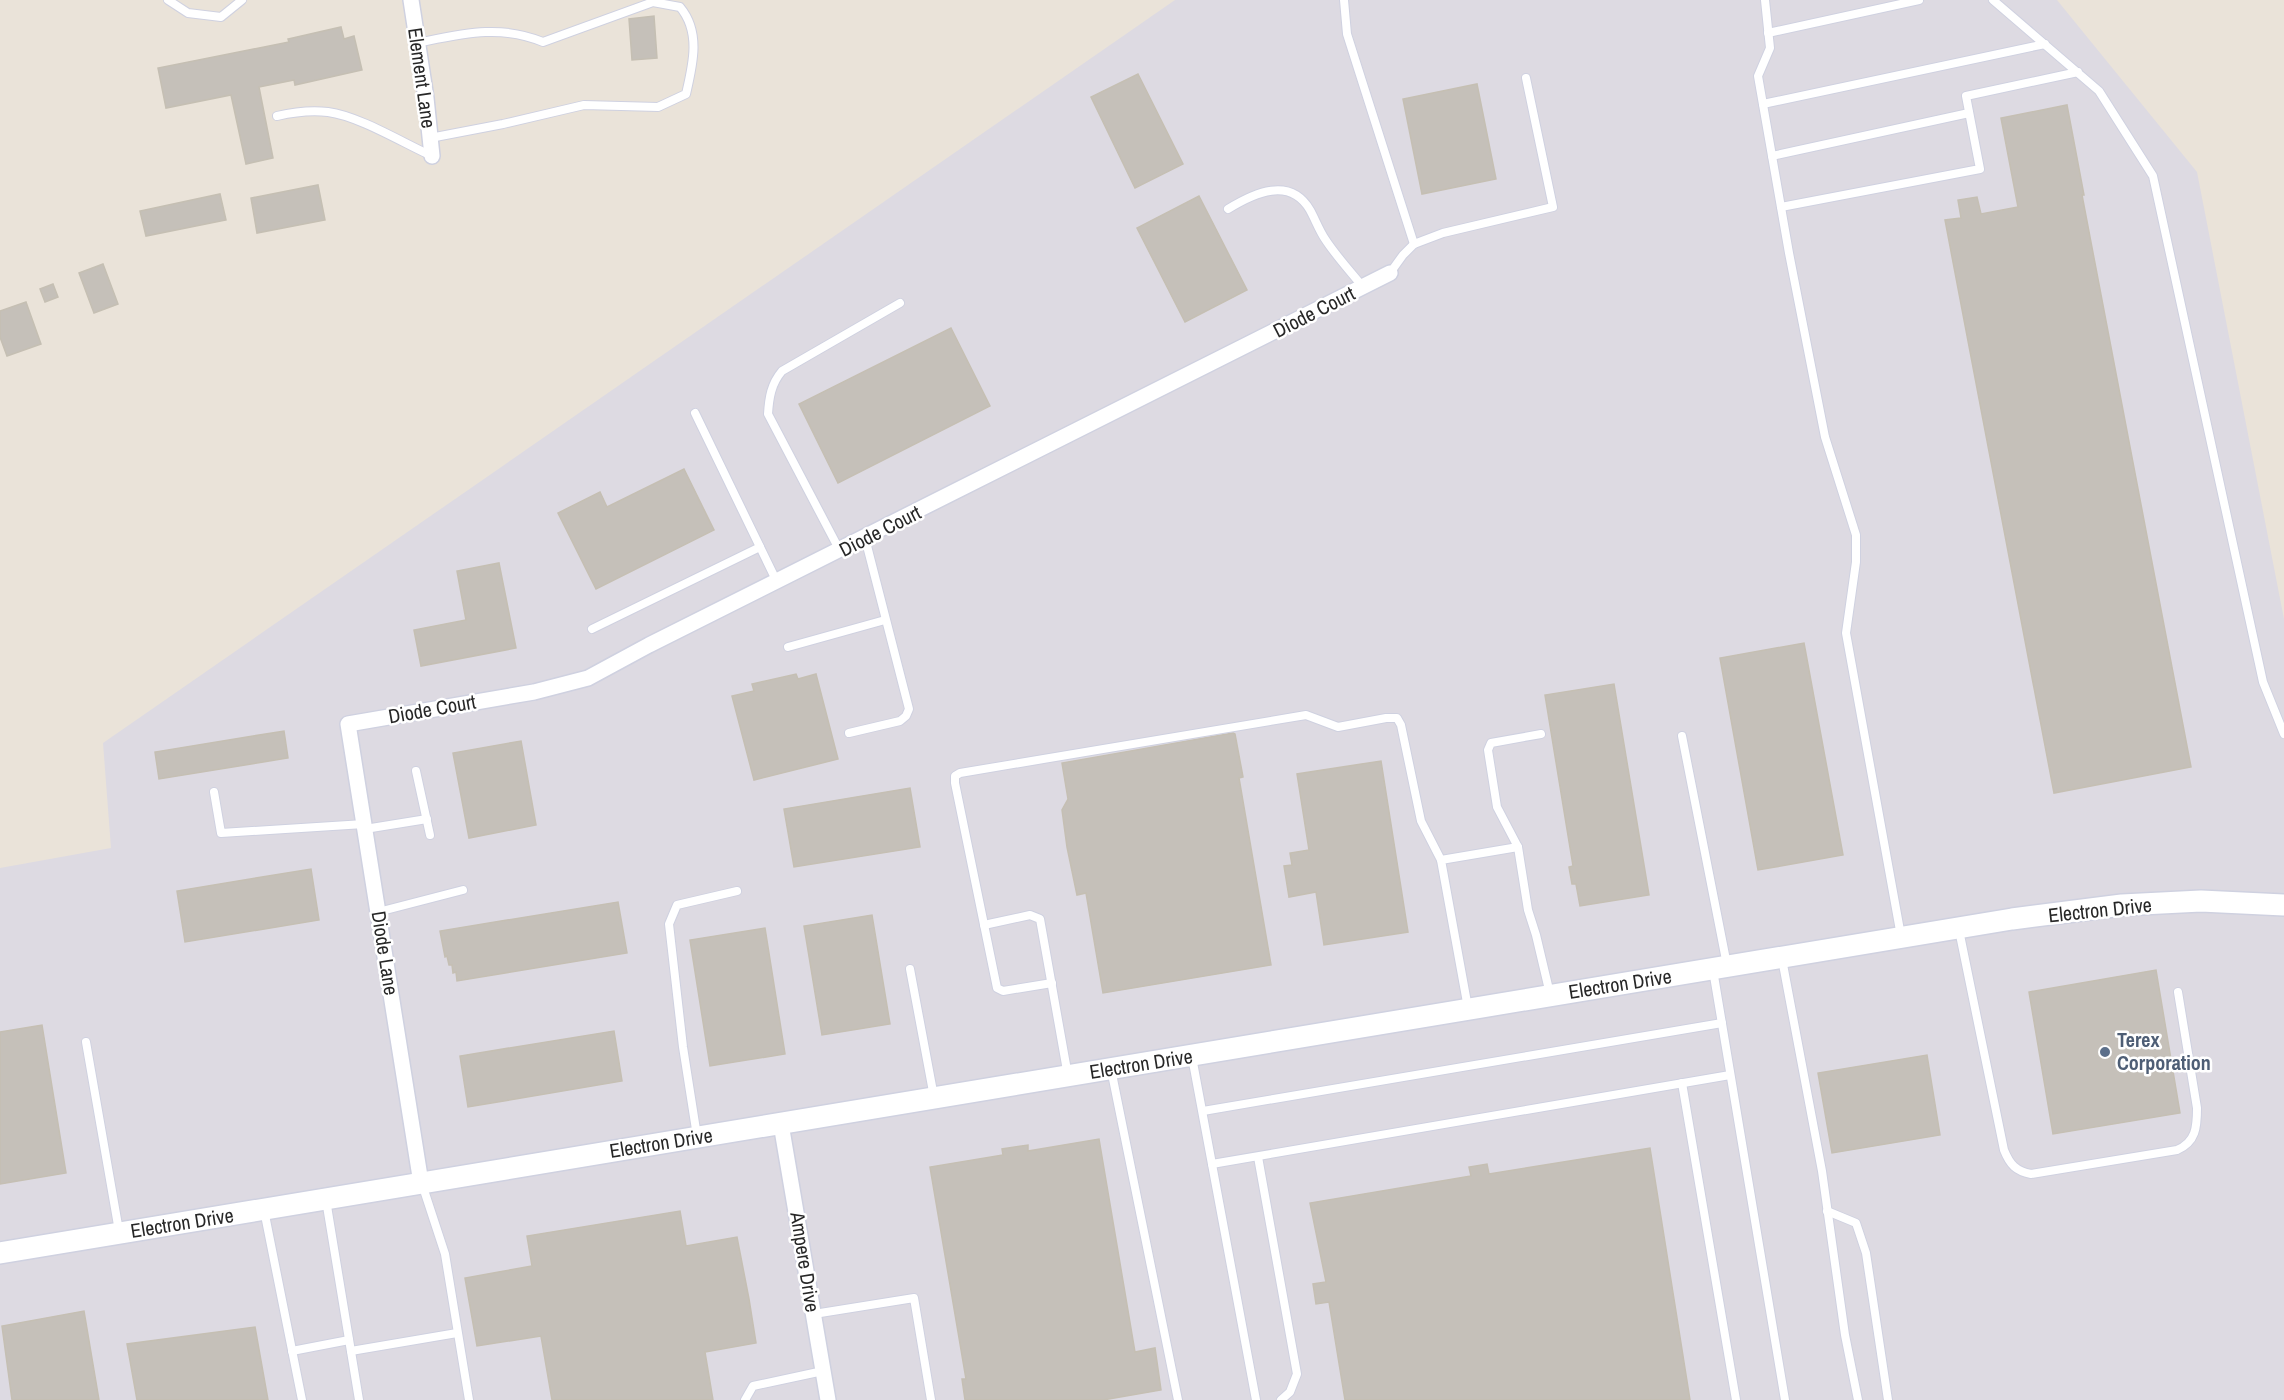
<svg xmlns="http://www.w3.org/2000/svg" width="2284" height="1400" font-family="'Archivo Narrow',sans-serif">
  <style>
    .industrial { fill: #dddae2 }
    .building { fill: #c5c0b9; stroke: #c5bfb3; stroke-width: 1.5 }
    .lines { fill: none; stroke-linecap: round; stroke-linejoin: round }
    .lane-casing { stroke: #cfd1e0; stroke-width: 10 }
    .street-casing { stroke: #cfd1e0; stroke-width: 18 }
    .secondary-casing { stroke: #cfd1e0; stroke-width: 24 }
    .lane { stroke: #fff; stroke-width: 8 }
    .street { stroke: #fff; stroke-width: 15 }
    .secondary { stroke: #fff; stroke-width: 21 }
    .service-dot { fill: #5c6f8a; stroke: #fff; stroke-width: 2 }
    .labels { text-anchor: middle; stroke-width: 5; stroke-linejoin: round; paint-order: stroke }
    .street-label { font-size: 20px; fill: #272727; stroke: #fff }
    .service-label { font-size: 20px; font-weight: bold; fill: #4e5e75; stroke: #fff; text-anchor: start }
  </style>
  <rect width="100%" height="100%" fill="#eae3d9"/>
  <polygon class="industrial" points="1175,0 2057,0 2197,172 2284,619 2284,1400 0,1400 0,868 111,848 103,743"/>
  <g class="building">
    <polygon points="654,16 657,58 632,60 629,19"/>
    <polygon points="341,27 344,39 354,36 362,70 295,85 294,80 259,87 273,158 246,164 231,95 166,108 158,68 289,42 288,39"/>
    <polygon points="1138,74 1183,164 1135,188 1091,97"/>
    <polygon points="1477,84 1496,179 1422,194 1403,99"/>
    <polygon points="2067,105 2084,195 2082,195 2191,767 2054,793 1945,220 1961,218 1958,200 1977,197 1981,214 2018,207 2001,118"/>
    <polygon points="318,185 325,220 257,233 251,198"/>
    <polygon points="220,194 226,220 146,236 140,211"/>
    <polygon points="1199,196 1247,290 1185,322 1137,228"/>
    <polygon points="103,264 118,304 94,313 79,273"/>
    <polygon points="53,284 58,297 45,302 40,289"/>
    <polygon points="26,302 41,344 7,356 0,337 0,311"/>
    <polygon points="951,328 990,406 838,483 799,404"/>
    <polygon points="684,469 714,530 596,589 558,513 600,492 607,507"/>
    <polygon points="499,563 516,648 421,666 414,630 466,620 457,571"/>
    <polygon points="1804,643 1843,855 1758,870 1720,658"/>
    <polygon points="796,674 798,679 816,674 838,759 754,780 732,696 754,691 752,684"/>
    <polygon points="1614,684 1649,895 1580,906 1576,884 1572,884 1569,867 1573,866 1545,695"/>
    <polygon points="284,731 288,758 159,779 155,752"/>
    <polygon points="1233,733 1235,734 1243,777 1239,778 1271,965 1103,993 1086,893 1077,895 1067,847 1062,810 1068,799 1062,763"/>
    <polygon points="521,741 536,825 469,838 453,753"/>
    <polygon points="1381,761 1408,932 1324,945 1316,892 1289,897 1284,866 1292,865 1290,853 1309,850 1297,774"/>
    <polygon points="910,788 920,847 794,867 784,809"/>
    <polygon points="311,869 319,920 185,942 177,891"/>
    <polygon points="618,902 627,953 457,981 456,972 453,973 452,965 449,965 447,956 445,957 440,931"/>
    <polygon points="872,915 890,1024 822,1035 804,926"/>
    <polygon points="765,928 785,1054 710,1066 690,940"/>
    <polygon points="2156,970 2180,1113 2053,1134 2029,992"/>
    <polygon points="42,1025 66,1173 0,1184 0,1032"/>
    <polygon points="614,1031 622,1081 468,1107 460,1056"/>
    <polygon points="1927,1055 1940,1135 1832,1153 1818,1073"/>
    <polygon points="1099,1139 1135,1352 1155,1348 1161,1390 1103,1400 965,1400 962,1379 966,1379 930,1167 1003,1155 1002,1149 1028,1145 1028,1151"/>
    <polygon points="1650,1148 1690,1400 1345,1400 1329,1302 1316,1304 1313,1284 1326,1282 1310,1203 1471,1176 1469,1167 1487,1164 1489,1174"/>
    <polygon points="680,1211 686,1246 737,1237 749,1299 756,1343 705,1352 713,1400 552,1400 541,1336 477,1346 465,1278 532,1266 527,1236"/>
    <polygon points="84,1311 99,1400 12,1400 2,1326"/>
    <polygon points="255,1327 268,1400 137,1400 127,1344"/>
  </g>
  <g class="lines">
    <g class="lane-casing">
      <g id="lane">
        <polyline points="168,0 188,13 221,17 242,0"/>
        <polyline points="1344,0 1347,34 1414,244"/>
        <polyline points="1765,0 1770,48 1758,76 1789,253 1825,437 1856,535 1856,562 1846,633 1901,936"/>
        <polyline points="1993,0 2099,91 2153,176 2263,682 2284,734"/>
        <polyline points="1768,33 1919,0"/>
        <path d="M417,43C462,34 500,24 543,42L653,2L680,7C701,32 693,64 686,94L658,107L584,105L503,124L430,138"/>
        <polyline points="1763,104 2045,44"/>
        <path d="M277,116C294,112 311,110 328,112C359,116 403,143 432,156"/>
        <polyline points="1772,156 1969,113"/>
        <polyline points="1781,207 1980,169 1966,96 2078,72"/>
        <path d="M1228,209C1254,193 1290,176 1310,210C1315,219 1319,230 1325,239C1336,256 1350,271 1363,287"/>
        <polyline points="1390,273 1403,255 1414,244 1443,233 1553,207 1526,78"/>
        <polyline points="695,413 777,582"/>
        <path d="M840,551L768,414C769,398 771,384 782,371L900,303"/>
        <polyline points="592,629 760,547"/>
        <polyline points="788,647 885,620"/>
        <polyline points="849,733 900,721 906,716 909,709 865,538"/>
        <polyline points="1541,734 1491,743 1488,750 1497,807 1518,847 1528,910 1536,935 1550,994"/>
        <polyline points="1682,736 1727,965"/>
        <polyline points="416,771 430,835"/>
        <polyline points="214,792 221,833 364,824"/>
        <polyline points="365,829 427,819"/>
        <polyline points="378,912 463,890"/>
        <polyline points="984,925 1030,915 1040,919 1068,1076"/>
        <path d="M1959,930L2004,1150C2010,1165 2016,1171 2031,1174L2177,1150C2196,1142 2197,1127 2197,1108L2178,992"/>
        <polyline points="1782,959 1822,1171 1845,1335 1858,1400"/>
        <polyline points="910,969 934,1097"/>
        <polyline points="1713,970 1785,1400"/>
        <polyline points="1052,983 1003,991 997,988 955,783 955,776 960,773 1306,715 1338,727 1386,718 1397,718 1401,725 1421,821 1441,860"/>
        <polyline points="1468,1008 1441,860 1518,847"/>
        <polyline points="86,1042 119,1231"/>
        <polyline points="1192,1057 1256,1400"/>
        <polyline points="1111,1069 1178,1400"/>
        <polyline points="1682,1083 1736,1400"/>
        <polyline points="1203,1111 1722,1023"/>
        <polyline points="697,1136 683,1047 669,924 677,905 737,891"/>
        <polyline points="1258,1157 1297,1374 1290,1392 1281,1400"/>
        <polyline points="1212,1164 1730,1075"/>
        <polyline points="422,1184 445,1254 469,1400"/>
        <polyline points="326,1200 359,1400"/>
        <polyline points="264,1210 302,1400"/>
        <polyline points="1827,1211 1856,1223 1866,1253 1888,1400"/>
        <polyline points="814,1314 914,1298 931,1400"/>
        <polyline points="292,1351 349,1340"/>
        <polyline points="351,1351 457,1333"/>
        <polyline points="745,1400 753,1386 823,1371"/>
      </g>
    </g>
    <g class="street-casing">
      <g id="street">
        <polyline points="411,0 426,98 432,156"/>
        <polyline points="781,1124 828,1400"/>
        <polyline points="421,1183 348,724 534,692 588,678 649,645 1390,273"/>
      </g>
    </g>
    <g class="secondary-casing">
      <polyline id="secondary" points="0,1253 2012,919 2122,905 2201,901 2284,905"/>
    </g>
    <use href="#lane" class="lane"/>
    <use href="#street" class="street"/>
    <use href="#secondary" class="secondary"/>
  </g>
  <circle class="service-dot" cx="2105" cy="1052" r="6"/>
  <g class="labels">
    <g class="street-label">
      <text transform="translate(422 78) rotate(82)" y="7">Element Lane</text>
      <text transform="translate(1314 312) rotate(-27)" y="7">Diode Court</text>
      <text transform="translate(880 531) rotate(-27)" y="7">Diode Court</text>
      <text transform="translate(432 709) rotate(-10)" y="7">Diode Court</text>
      <text transform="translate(2100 910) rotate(-6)" y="7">Electron Drive</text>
      <text transform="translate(385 953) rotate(81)" y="7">Diode Lane</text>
      <text transform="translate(1620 984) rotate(-9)" y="7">Electron Drive</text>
      <text transform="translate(1141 1064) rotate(-9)" y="7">Electron Drive</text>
      <text transform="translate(661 1143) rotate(-9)" y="7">Electron Drive</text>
      <text transform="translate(182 1223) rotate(-9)" y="7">Electron Drive</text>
      <text transform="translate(805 1262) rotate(81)" y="7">Ampere Drive</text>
    </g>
    <g class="service-label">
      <text x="2117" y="1047">Terex<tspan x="2117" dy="23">Corporation</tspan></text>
    </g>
  </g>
</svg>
